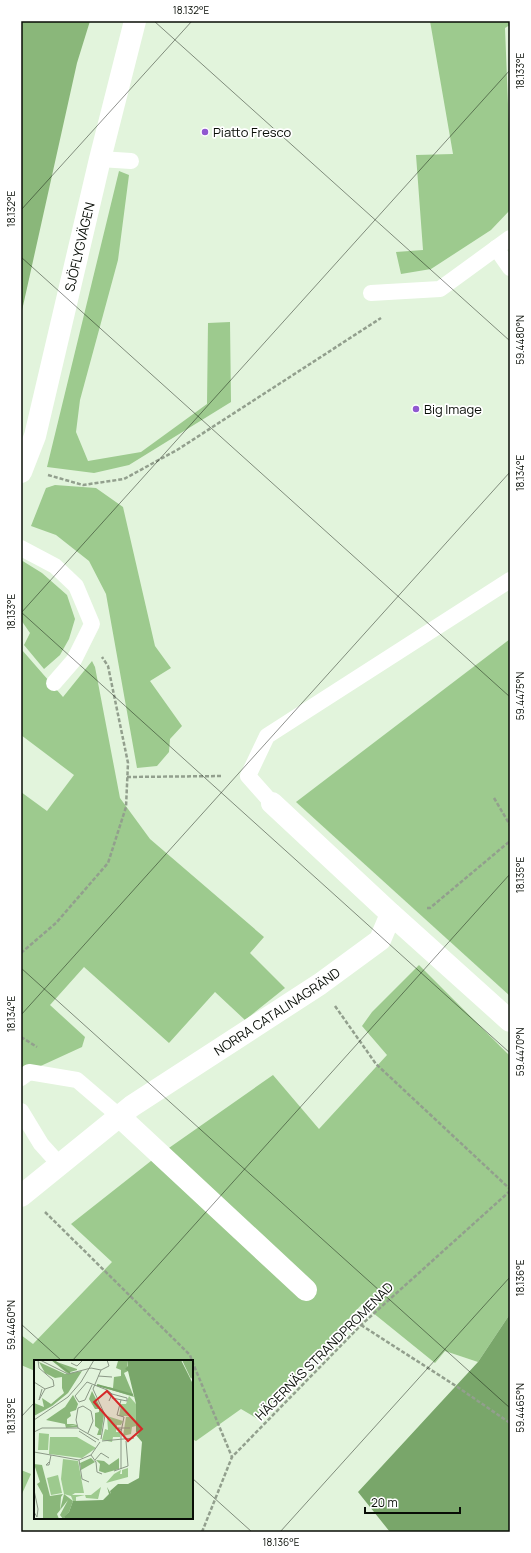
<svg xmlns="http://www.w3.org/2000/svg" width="531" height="1553" font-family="Manrope,sans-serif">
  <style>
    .green { fill: #9dca8e }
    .forest { fill: #8ab77a }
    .water { fill: #79a66a }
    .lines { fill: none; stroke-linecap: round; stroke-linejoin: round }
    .path { stroke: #929f8d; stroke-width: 2.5; stroke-dasharray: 4 2; stroke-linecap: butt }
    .service { stroke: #fff; stroke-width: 16 }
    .minor { stroke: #fff; stroke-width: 22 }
    .ticks { fill: none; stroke: #080d06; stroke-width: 1; stroke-opacity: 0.45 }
    .poi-dot { fill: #9058d0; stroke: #fff; stroke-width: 1.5 }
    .labels { text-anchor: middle; stroke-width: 3.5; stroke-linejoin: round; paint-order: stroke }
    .poi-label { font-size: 13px; fill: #080d06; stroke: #fff; text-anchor: start }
    .street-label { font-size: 13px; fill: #080d06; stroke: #fff }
    .inset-river { fill: none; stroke: #79a66a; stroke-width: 2 }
    .inset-road { fill: none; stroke: #8b9886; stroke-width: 1 }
    .view { fill: #d62828; fill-opacity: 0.15; stroke: #d62828; stroke-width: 2 }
    .inset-edge { fill: none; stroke: #080d06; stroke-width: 2 }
    .neatline { fill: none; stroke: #080d06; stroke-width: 1.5 }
    .ticks-label { font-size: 10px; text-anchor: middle; fill: #080d06 }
  </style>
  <rect width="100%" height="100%" fill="#e2f4dc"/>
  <g class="green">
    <polygon points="430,21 510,21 510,25 505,28 510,155 510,210 491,230 431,269 401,274 396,252 423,250 416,155 453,154"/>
    <polygon points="119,171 129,175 118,260 80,400 76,432 88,461 141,452 207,404 208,323 230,322 231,402 129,465 94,473 47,467"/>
    <polygon points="55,485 96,488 123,507 155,646 171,668 150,681 182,726 170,739 169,752 157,766 137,768 106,594 89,561 56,535 31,526 46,488"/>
    <polygon points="21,560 42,573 67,595 75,619 69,639 60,655 44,669 24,645 30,633 21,620"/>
    <polygon points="510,639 510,996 296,802"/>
    <polygon points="22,650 63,697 92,661 95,667 120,798 150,839 264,937 250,953 285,988 245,1020 215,992 169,1043 84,967 50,1005 85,1037 82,1047 21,1075 21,792 47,811 74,775 21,735 21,651"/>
    <polygon points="419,965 510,1056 510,1314 478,1362 445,1351 435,1363 362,1304 258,1419 241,1409 196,1441 192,1439 192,1361 35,1361 35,1371 21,1365 21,1335 33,1344 112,1262 71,1224 156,1157 273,1075 319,1129 387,1055 362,1026 372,1012"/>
    <polygon points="21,1470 31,1474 21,1496"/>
  </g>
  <polygon class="forest" points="21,21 90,21 77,63 21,315"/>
  <polygon class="water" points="510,1314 510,1532 390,1532 358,1492 478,1362"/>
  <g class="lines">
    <g class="path">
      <polyline points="48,475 83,485 124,479 177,450 381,318"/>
      <polyline points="127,777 223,776"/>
      <polyline points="494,798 510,825"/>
      <polyline points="427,908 430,908 510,841"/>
      <polyline points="21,953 56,923 108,863 126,807 128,763 108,666 102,657"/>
      <polyline points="335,1006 376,1064 510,1189"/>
      <polyline points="21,1037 37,1047"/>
      <polyline points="45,1212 190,1355 192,1361"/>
      <polyline points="361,1325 456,1386 510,1423"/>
      <polyline points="192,1361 232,1457"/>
      <polyline points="202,1532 232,1457 361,1325 510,1191"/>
    </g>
    <g class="service">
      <polyline points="100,159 131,161"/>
      <polyline points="496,248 510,268"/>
      <polyline points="371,293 440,289 510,238"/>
      <polyline points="21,548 55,566 76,586 92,624 74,660 54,683"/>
      <polyline points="272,803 248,776 267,736 510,580"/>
      <polyline points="21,1078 29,1072 77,1080 119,1116"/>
      <polyline points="21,1111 41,1144 59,1164"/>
    </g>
    <g class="minor">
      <path id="s1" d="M21,472L35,436L100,159L135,21"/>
      <polyline points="391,914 510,1021"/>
      <polyline points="119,1116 306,1290"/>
      <path id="s2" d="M21,1196L132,1106L320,984L380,940L391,914L272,803"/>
    </g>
  </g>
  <path class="ticks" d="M154,21L510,341M21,210L192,21M21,257L510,697M21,612L510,1053M21,613L510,70M21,968L510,1408M21,1015L510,472M21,1324L62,1361M72,1361L510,874M21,1417L35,1402M192,1478L252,1532M280,1532L510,1277"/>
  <g class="poi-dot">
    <circle cx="205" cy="132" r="4"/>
    <circle cx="416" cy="409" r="4"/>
  </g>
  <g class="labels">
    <g class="poi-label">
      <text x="213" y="137">Piatto Fresco</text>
      <text x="424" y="414">Big Image</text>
    </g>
    <g class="street-label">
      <text dy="5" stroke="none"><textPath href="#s1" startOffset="233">SJÖFLYGVÄGEN</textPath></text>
      <text dy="5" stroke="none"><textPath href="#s2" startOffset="316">NORRA CATALINAGRÄND</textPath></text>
      <text transform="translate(324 1351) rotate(-45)" y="5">HÄGERNÄS STRANDPROMENAD</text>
    </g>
  </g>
  <g transform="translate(34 1360)">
    <rect width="159" height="159" fill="#e2f4dc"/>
    <path d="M95,36L102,44V66L98,67L97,74L89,76L92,57L97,56H85L87,44H92ZM73,56L89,61L87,65H83L82,72H86V77H79L78,82L68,80L71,69L74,70ZM5,73L15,74L14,90H4ZM16,77H43L62,88L48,98L15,94ZM29,99L44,101L50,133H41L38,135H57L67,127L64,139L52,138L51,135L42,137V141H39L37,136L30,134L27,119ZM94,108V117L72,123L80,114L87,110L86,114H88V110ZM24,115L28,133L17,135L13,118Z" fill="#9dca8e"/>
    <path d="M17,0L43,9V10L33,13ZM82,0H93L94,11L90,13L100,37L62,25L79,28L80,17L87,16V10L82,8L84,1ZM148,0H159V16L157,19ZM5,2L31,14L48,11L34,33L18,46L0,56V43L10,47L8,38L17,44L30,33L28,28V17L21,18L11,13ZM58,31L70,55L67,75H63L65,69L61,66V53L65,52V49H61L55,39ZM39,35L44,44L42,50L36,52L37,56L33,59V64H43L35,66L43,65V67L32,68L31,64L12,60L31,47ZM57,98L61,102L47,110L46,103ZM85,98V109L71,113L65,111L66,104L62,100L70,101L75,105ZM0,104L8,105L16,136L29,134L27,137L26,150L30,134L39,141L35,152L29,159L26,155L34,140L23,154L25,159H9V135L3,124L6,122Z" fill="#8ab77a"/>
    <path d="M93,0H147L159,24V159H31L30,157L35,152L39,141L69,140L75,134L73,127L77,134L76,131L84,124H94L105,118L108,82L102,75L105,74L102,72V44L94,11L91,9L94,6Z" fill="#79a66a"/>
    <path class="inset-river" d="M19,0L36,13M63,25L99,35"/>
    <path class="inset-road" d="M6,0L34,14L57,8L67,10M37,3L43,6L49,0M64,16L78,17M0,22L11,29L20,26L19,20L5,8L4,0M58,25L51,40L45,42L41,36L53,22L73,30L78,34L74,31M8,29L5,40L11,29M87,40L83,55L90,57L87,72V109M75,41L78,34L93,38V41L78,38M0,60L34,37L47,22L60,0M44,68L42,60L44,48L49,46L57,51L59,61L54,73M87,70L84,68H96M45,71L62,82M0,72L8,68H44L65,80M67,79L71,55L59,29L67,10L75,6L73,0M68,81L100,78M0,92L45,100L57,95L66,82M57,95L62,102L63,112L68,114M45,100L48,119L55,122M61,100L67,93L75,98M15,102L12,105H15L17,95M80,111L94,106L92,81M0,130L4,149L3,157L0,152"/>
    <path class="view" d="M73,31L108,69L94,81L60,42Z"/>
    <rect width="159" height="159" class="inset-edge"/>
  </g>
  <rect width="531" height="1553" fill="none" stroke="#ffffff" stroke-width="44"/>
  <path d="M365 1507v6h95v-6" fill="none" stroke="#080d06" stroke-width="2"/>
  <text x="371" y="1507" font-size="12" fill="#080d06" stroke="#ffffff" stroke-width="3" paint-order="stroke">20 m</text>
  <rect x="22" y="22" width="487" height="1509" class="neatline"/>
  <g class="ticks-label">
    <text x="191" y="14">18.132°E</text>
    <text transform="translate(520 71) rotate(-90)" y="4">18.133°E</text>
    <text transform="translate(11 209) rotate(-90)" y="4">18.132°E</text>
    <text transform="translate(520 340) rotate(-90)" y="4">59.4480°N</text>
    <text transform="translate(520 473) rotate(-90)" y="4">18.134°E</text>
    <text transform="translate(11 612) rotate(-90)" y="4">18.133°E</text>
    <text transform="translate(520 696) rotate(-90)" y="4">59.4475°N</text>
    <text transform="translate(520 875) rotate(-90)" y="4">18.135°E</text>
    <text transform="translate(11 1014) rotate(-90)" y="4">18.134°E</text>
    <text transform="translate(520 1052) rotate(-90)" y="4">59.4470°N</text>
    <text transform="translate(520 1278) rotate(-90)" y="4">18.136°E</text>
    <text transform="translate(11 1325) rotate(-90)" y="4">59.4460°N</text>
    <text transform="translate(520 1408) rotate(-90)" y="4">59.4465°N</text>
    <text transform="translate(11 1416) rotate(-90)" y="4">18.135°E</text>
    <text x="281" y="1546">18.136°E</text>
  </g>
</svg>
